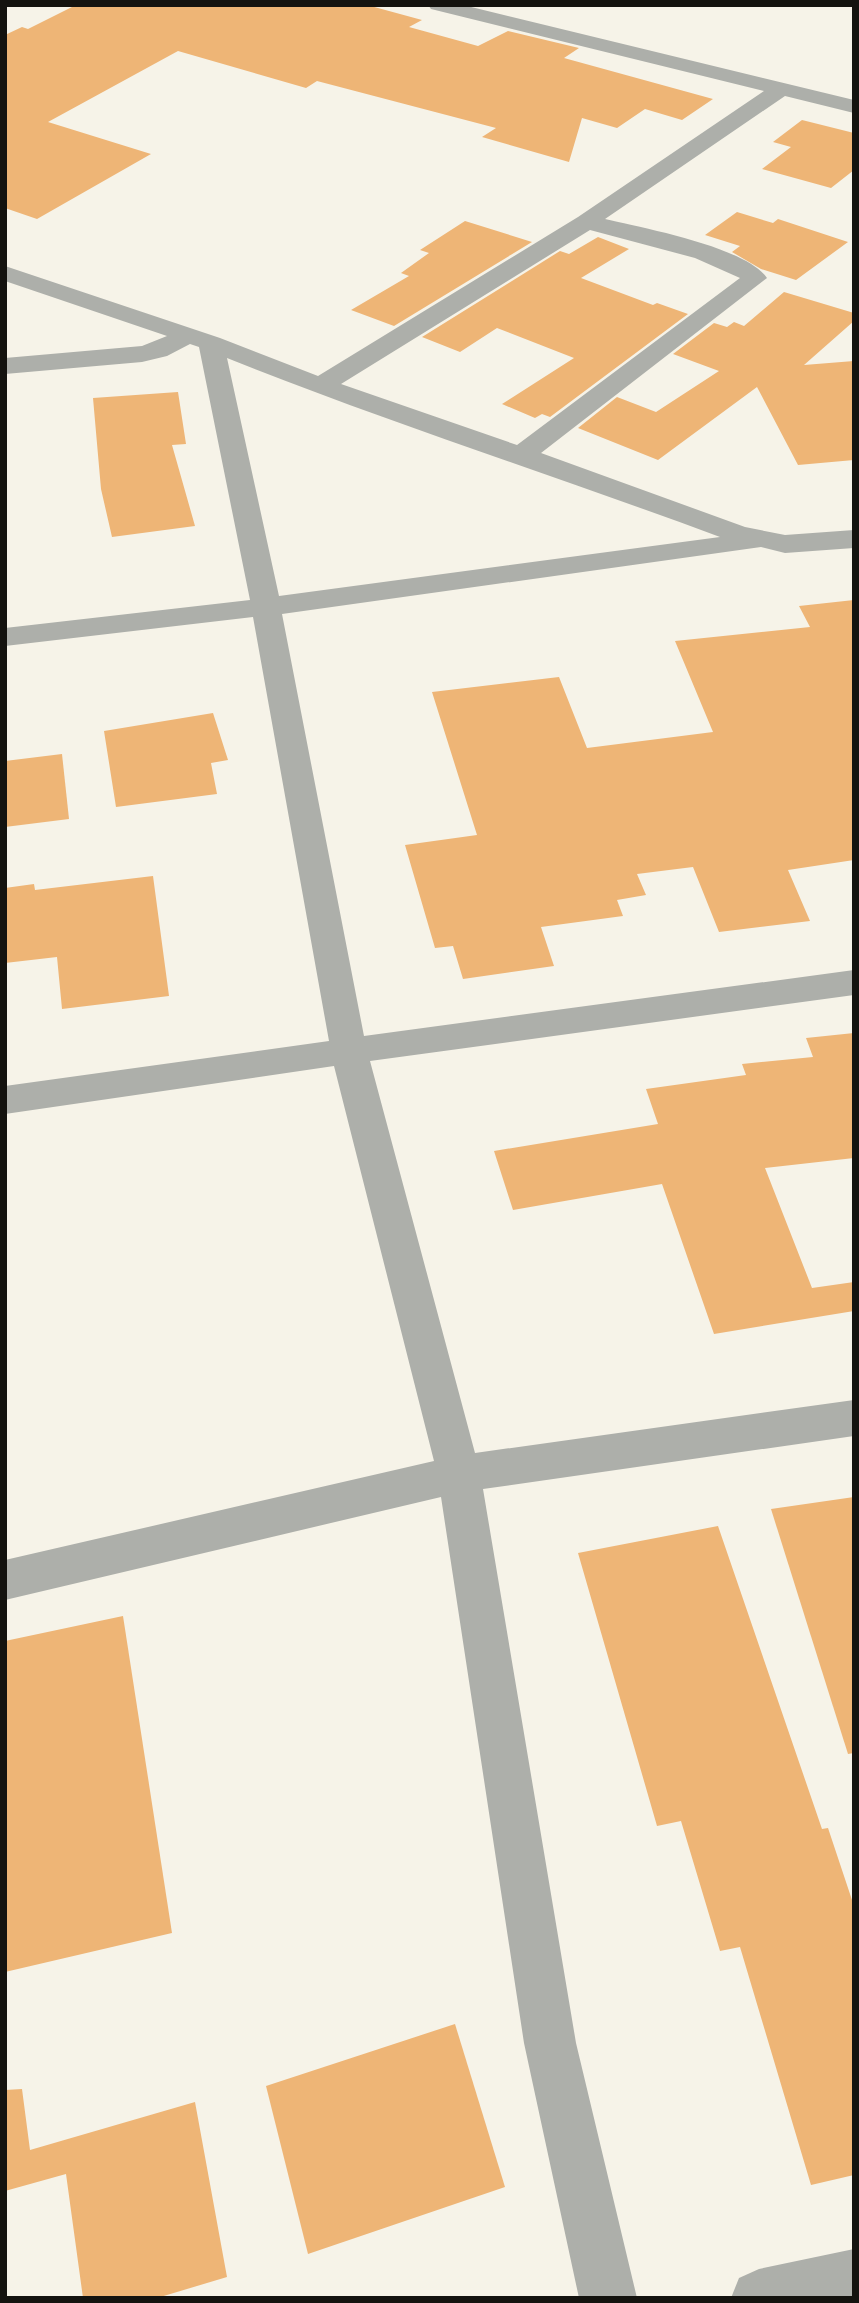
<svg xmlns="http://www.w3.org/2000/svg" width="859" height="2303" font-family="'Fira Sans',sans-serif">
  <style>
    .building { fill: #eeb576 }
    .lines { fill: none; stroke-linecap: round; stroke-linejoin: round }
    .minor { fill: #adafaa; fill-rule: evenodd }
  </style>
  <rect width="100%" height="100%" fill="#f6f3e8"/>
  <g class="building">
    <polygon points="76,5 367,5 422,20 409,27 478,46 508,31 579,48 564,58 713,99 682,120 645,109 617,128 582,118 569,162 482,137 496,128 317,81 306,88 178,51 48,122 151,154 37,219 5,208 5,35 22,27 28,29"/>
    <polygon points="802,120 854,133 854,170 831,188 762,169 791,147 773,142"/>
    <polygon points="737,212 773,223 778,219 848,242 796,280 761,269 732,252 740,246 705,235"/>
    <polygon points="465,221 532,242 394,326 351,310 409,276 401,273 429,253 420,250"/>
    <polygon points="598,237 629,249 581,278 653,305 657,303 688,314 550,417 542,414 535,418 502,404 574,358 497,328 460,352 422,337 560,251 569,254"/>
    <polygon points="784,292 854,313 854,321 804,365 854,361 854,460 798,465 757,387 658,460 578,428 617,397 656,412 719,371 673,354 714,323 727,327 734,322 744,326"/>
    <polygon points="178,392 186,444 172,445 195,526 112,537 101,489 93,398"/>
    <polygon points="854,600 854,860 788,870 810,921 719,932 693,867 637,874 646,895 617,900 623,916 541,927 554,966 463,979 453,946 435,948 405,845 477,835 432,692 559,677 587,748 713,732 675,641 810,627 799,606"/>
    <polygon points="213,713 228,760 211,763 217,794 116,807 104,731"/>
    <polygon points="62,754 69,819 5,827 5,761"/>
    <polygon points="153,876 169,996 62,1009 57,957 5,963 5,888 34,884 35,890"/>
    <polygon points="854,1033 854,1158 765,1168 812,1288 854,1282 854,1311 714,1334 662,1184 513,1210 494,1151 658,1124 646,1089 746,1075 742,1064 813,1057 806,1038"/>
    <polygon points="854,1497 854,1753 848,1754 771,1509"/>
    <polygon points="718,1526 822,1829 828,1828 854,1906 854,2175 811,2185 740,1947 720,1951 681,1821 657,1826 578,1553"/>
    <polygon points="123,1616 172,1933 5,1972 5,1641"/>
    <polygon points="455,2024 505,2187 308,2254 266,2086"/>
    <polygon points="22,2089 30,2150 195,2102 227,2277 157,2298 83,2298 66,2174 5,2191 5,2090"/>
  </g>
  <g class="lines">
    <g class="minor">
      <path d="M428,5H463L854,100V113L785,96L605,219C643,228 746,247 767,278L541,453L745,527L785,535L854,530V548L785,553L761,547L282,614L364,1036L854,970V995L370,1061L475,1453L854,1400V1436L483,1489L576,2043L637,2298H579L524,2043L441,1497L5,1600V1560L434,1461L334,1066L5,1114V1086L329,1041L253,617L5,646V628L250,600L199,347L190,344L167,356L142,362L5,374V358L142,346L167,336L5,281V266L220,338L318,376L578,217L764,91L431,9ZM590,230L695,258L740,278L517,445L341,384ZM227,358C390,423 556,476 720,537L279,596Z"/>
      <polygon points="854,2249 854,2298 731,2298 739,2278 759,2269"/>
    </g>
  </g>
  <rect width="859" height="2303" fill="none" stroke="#14130f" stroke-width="14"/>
</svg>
